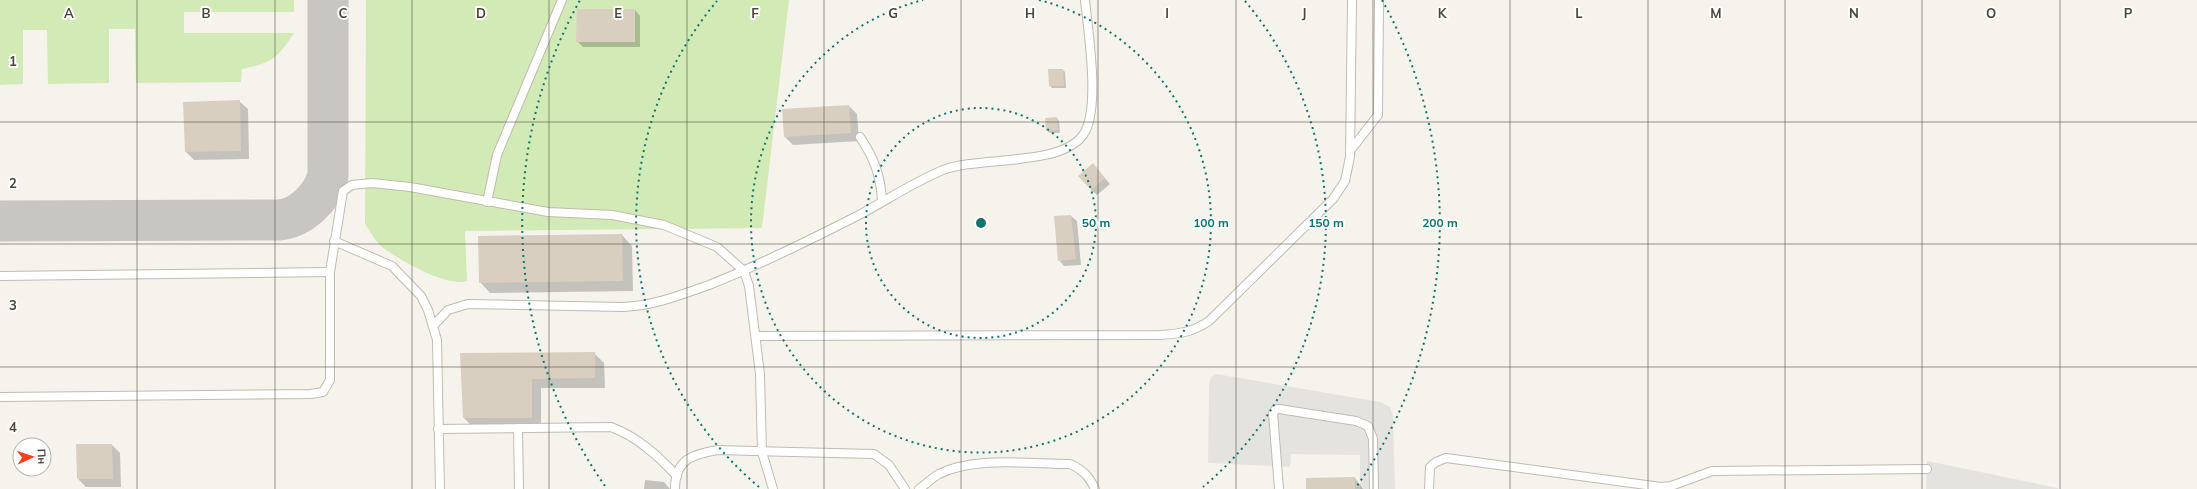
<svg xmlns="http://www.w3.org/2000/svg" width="2197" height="489" font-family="Mulish,sans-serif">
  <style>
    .green { fill: #d2eab5 }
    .parking { fill: #e5e3e0 }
    .shadow { fill: #0003 }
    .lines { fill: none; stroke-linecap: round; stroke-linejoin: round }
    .taxiway { stroke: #c8c6c3; stroke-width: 41 }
    .building { fill: #d8cfc1 }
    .lane-casing { stroke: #c2bbae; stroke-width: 10 }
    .lane { stroke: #fff; stroke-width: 8 }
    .grid { fill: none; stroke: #4b4439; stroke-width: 1; stroke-opacity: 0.55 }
    .ring { fill: none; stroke: #0f766e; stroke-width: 2; stroke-dasharray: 2 4 }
    .grid-label { font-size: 13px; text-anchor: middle; font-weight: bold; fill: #4b4439; stroke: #fff; stroke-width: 4; stroke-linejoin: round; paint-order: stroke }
    .centre { fill: #0f766e; stroke: #fff; stroke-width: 2 }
    .ring-label { font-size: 12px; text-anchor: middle; font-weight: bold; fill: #0f766e; stroke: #fff; stroke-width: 4; stroke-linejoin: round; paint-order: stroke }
  </style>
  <rect width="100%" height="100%" fill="#f6f3ec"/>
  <g class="green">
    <path d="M0,0H294V12H184V33H294C277,59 272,63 242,69L241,82L136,83L135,29H109V83L48,84L47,30H23V84L0,85Z"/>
    <path d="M366,0H789L762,228L465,231L467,281C447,288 398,259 382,247C375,241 370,231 365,224Z"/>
  </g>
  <g class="parking">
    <polygon points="1216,374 1380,402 1390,407 1393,416 1395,489 1360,489 1360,455 1291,454 1290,467 1208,463 1209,386 1211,377"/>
    <polygon points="1927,461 2058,488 2058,489 1926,489"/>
  </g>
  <g class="shadow">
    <polygon points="635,10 640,16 640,47 583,47 577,41"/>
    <polygon points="1063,70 1065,72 1066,88 1052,88 1050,86"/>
    <polygon points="239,101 248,109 249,159 194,160 186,152 184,103"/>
    <polygon points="849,106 857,114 859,141 793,145 785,137"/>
    <polygon points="1057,118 1059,121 1060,133 1050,133 1047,131"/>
    <polygon points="1098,170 1110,184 1097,195 1091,190"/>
    <polygon points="1071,216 1077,221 1081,265 1064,266 1059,260"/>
    <polygon points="622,235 632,246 633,291 490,293 480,282"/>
    <polygon points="594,353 604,363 605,388 541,388 541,427 474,428 464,418 461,354"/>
    <polygon points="77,445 112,445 120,453 121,487 86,487 78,479"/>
    <polygon points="1355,478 1363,489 1307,489"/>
    <polygon points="645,480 664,482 670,489 644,489"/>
  </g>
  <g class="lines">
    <path class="taxiway" d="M0,221L279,220C302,218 322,197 328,176V0"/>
  </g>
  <g class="building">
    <polygon points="577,9 635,9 635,42 576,42"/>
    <polygon points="1048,69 1063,69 1064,86 1049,86"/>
    <polygon points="240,100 241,151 185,152 183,102"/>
    <polygon points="849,105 851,133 784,137 782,109"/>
    <polygon points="1057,117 1058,130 1046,131 1045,118"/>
    <polygon points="1093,163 1105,178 1091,190 1078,176"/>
    <polygon points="1071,215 1076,259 1058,261 1054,216"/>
    <polygon points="622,234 623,281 479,283 478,236"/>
    <polygon points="595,352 595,378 532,379 532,418 463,418 460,353"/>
    <polygon points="76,444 112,444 113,479 77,479"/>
    <polygon points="1355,477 1355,489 1306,489 1306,478"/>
  </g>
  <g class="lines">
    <g class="lane-casing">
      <g id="lane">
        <path d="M860,137C874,158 881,176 882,202"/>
        <polyline points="1350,151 1378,115 1379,0"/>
        <polyline points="487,202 497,155 562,0"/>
        <polyline points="334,241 392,266 421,296 428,310 437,340 440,489"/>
        <polyline points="0,276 330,272"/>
        <path d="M434,325L448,310L468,304L623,307C653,306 681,295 709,285C760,265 810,240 859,215C887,200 914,182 943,170C979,156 1060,167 1083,135C1101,110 1088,31 1085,0"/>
        <path d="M756,336L1160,335C1179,334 1193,332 1209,321L1333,199L1345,181L1350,157L1352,0"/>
        <polyline points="0,397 311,394 323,392 330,380 330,272 343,191 352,185 372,183 410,187 548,212 612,215 664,225 717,247 744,271 749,286 760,374 762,452 773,489"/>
        <polyline points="518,428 519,489"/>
        <path d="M438,429L611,427C638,437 658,456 677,476"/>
        <path d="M675,489C675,459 693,454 718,450L874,454L889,465L905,489"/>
        <path d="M919,489C926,484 932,478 939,474C975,456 1030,464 1070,464C1083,470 1089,476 1095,489"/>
        <polyline points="1279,489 1273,413 1276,409 1279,409 1356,421 1368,426 1373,439 1374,489"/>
        <polyline points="1429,489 1430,467 1436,462 1446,458 1661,487 1671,486 1712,471 1927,469"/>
      </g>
    </g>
    <use href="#lane" class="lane"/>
  </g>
  <path class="grid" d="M137,0V489M275,0V489M412,0V489M549,0V489M687,0V489M824,0V489M961,0V489M1098,0V489M1236,0V489M1373,0V489M1510,0V489M1648,0V489M1785,0V489M1922,0V489M2060,0V489M0,122H2197M0,244H2197M0,367H2197"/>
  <g class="ring">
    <circle cx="981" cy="223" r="115"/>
    <path d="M1039 0A230 230 0 1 1 923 0"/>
    <path d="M759 487A345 345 0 0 1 717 1M1245 1A345 345 0 0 1 1203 487"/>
    <path d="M605 486A459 459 0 0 1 580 0M1382 0A459 459 0 0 1 1357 486"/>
  </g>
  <g class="grid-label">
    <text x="69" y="18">A</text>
    <text x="206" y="18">B</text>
    <text x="343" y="18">C</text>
    <text x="481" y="18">D</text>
    <text x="618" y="18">E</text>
    <text x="755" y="18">F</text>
    <text x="893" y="18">G</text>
    <text x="1030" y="18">H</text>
    <text x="1167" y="18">I</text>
    <text x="1304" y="18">J</text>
    <text x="1442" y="18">K</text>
    <text x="1579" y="18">L</text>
    <text x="1716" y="18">M</text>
    <text x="1854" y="18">N</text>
    <text x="1991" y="18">O</text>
    <text x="2128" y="18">P</text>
    <text x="13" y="66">1</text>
    <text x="13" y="188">2</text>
    <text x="13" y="310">3</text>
    <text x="13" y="432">4</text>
  </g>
  <circle cx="981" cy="223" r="6" class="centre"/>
  <g class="ring-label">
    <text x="1096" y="227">50 m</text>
    <text x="1211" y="227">100 m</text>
    <text x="1326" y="227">150 m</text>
    <text x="1440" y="227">200 m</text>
  </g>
  <g transform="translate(32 457) rotate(87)"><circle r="19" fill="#ffffff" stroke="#b7b4b0"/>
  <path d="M0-3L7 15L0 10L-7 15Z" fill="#fc3f1d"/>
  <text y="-6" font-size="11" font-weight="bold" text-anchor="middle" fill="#4b4439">Пн</text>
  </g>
</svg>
